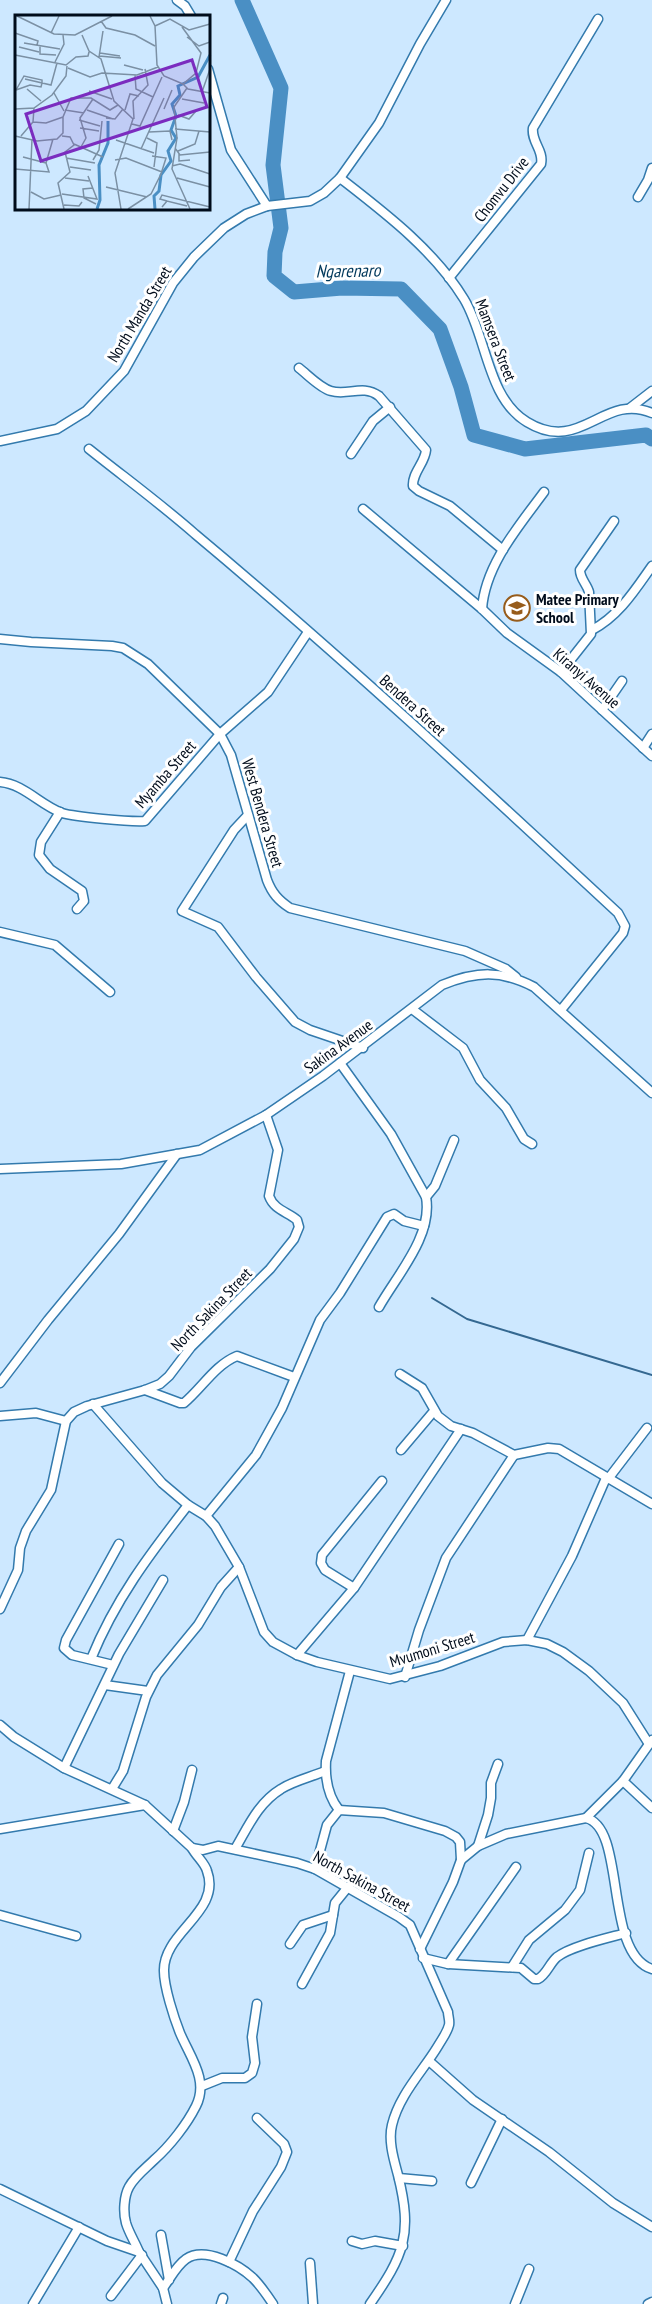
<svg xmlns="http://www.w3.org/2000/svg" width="652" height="2304" font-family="'PT Sans Narrow',sans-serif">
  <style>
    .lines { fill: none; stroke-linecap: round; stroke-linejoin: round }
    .stream { stroke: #346891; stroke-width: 2 }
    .river { stroke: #4a8fc4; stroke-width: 15 }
    .minor-casing { stroke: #337aad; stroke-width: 11 }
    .minor { stroke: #fff; stroke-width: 8 }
    .labels { text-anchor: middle; stroke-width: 6; stroke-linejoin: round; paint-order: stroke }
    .street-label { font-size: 16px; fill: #000c1b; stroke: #fff }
    .poi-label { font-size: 16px; font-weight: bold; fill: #000c1b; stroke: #fff; text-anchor: start }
    .water-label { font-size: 18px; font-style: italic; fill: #00385b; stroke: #fff }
    .inset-river { fill: none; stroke: #4a8fc4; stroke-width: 3 }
    .inset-road { fill: none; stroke: #7b90a4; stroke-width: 1.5 }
    .view { fill: #7b2cbf; fill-opacity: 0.15; stroke: #7b2cbf; stroke-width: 3 }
    .inset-edge { fill: none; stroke: #000c1b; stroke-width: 3 }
  </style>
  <rect width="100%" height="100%" fill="#cde8ff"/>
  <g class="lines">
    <polyline class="stream" points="432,1298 467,1319 652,1375"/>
    <polyline class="river" points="242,0 281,88 273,165 281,228 275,252 274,276 294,292 342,288 401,289 440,329 461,387 474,435 525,449 646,435 652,439"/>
    <g class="minor-casing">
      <g id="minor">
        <polyline points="177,0 185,6 191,16"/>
        <polyline points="208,69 231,150 267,206"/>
        <path d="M340,178C385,213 434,250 464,299C487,337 487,398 527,422C581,455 603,392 652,413"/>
        <polyline points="638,197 648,180 652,168"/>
        <path d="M449,278L541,164C544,150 531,142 533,128L598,19"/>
        <path d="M299,368C308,375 320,388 331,391C348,396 363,384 379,396L426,450C425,463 412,473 413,486L419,491L450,506L503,550"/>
        <polyline points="630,408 652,391"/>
        <polyline points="0,441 57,429 86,411 124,371 173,283 194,257 224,228 246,214 267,206 310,201 324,193 340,178 379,123 420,44 446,0"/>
        <path d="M89,449C124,477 161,504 195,534C340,655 479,784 618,913L625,926L623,933L561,1010"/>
        <polyline points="351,454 373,421 390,407"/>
        <polyline points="363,509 482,609 507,633 561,672 652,756"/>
        <path d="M482,609C485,565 519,526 544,492"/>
        <path d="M592,630C619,616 635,590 652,566"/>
        <path d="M0,639L31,642L112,646L123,648L148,664L220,734L231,755L267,880C272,893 278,900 290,908L465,951L506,969L516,977"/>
        <path d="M561,672L591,634L589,592C587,584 580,579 580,570L614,521"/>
        <polyline points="602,710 622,681"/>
        <polyline points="643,748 652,734"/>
        <path d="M0,782C24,784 40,805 62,813C75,817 130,822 145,821L220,734L268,692L308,632"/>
        <polyline points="60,812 41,842 39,855 50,869 82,891 84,901 77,909"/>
        <polyline points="248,815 234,830 182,911 218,927 256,977 295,1022 310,1030 363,1048"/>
        <polyline points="0,932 55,945 110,992"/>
        <polyline points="412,1009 463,1048 480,1080 506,1108 524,1139 532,1144"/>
        <path d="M340,1063L391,1134L426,1197C433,1236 397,1275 379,1307"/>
        <path d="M0,1169L121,1164L200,1150L266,1115L323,1076L442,985C477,971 501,970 534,987L652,1093"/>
        <polyline points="426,1197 435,1186 454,1140"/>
        <polyline points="400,1374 422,1388 438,1416 451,1426 473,1433 514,1455 548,1448 559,1449 652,1504"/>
        <polyline points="0,1383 48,1320 119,1234 177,1154"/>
        <path d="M145,1390L180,1403H184C202,1388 215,1365 237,1356L294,1377"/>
        <polyline points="93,1404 162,1483 188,1505 206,1516 215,1526 239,1567 264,1632 273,1642 297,1655 317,1662 390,1679 440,1666 503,1642 527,1640 547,1644 563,1652 589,1671 623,1703 649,1744"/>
        <polyline points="0,1416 36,1413 66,1421"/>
        <polyline points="401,1450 434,1411"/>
        <polyline points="608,1479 647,1428"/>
        <polyline points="206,1516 256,1455 282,1408 320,1320 340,1293 387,1217 394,1214 404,1221 424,1226"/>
        <polyline points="354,1588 325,1570 321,1563 322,1555 382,1481"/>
        <path d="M0,1609L18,1570L20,1548L26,1531L51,1490L66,1421L74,1412L87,1406L145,1390L160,1384L169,1376L191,1347L270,1269L294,1239L299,1227L297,1220C288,1212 274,1210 269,1196L278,1150L266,1115"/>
        <polyline points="527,1640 572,1556 606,1478"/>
        <polyline points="297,1655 354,1588 461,1429"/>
        <path d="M91,1659C115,1600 149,1555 188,1505"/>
        <polyline points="113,1665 72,1655 64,1648 66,1640 119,1544"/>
        <polyline points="405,1677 419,1630 446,1558 514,1455"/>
        <polyline points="105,1685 148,1691"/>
        <path d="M0,1725L14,1737L64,1768L145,1805L192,1848L203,1850L218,1846L297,1863L315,1869L399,1917L410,1925L448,2012C448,2016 450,2021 449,2025C447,2033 442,2039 438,2046C423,2071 399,2095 392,2125C388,2141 394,2160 398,2175C413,2235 404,2255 370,2304"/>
        <polyline points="64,1768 119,1654 163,1580"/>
        <polyline points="623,1781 652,1808"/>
        <polyline points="112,1789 123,1771 146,1697 157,1675 198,1625 221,1587 239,1567"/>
        <path d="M339,1810C328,1796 325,1778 326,1761L350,1671"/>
        <polyline points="586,1818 623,1781 652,1740"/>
        <polyline points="0,1829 145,1805"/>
        <polyline points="173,1831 184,1802 192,1770"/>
        <polyline points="478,1846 488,1815 491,1798 491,1783 498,1764"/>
        <path d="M235,1849C248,1827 258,1803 281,1789C293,1781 311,1777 325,1771"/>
        <polyline points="315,1869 327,1825 339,1810 384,1813 445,1831 456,1837 460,1842 461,1860"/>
        <polyline points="0,1915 76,1936"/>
        <polyline points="290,1944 303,1925 333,1915"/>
        <path d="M420,1949L453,1882L461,1860L478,1846L506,1834L586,1818C627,1828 603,1953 652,1969"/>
        <path d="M423,1958L448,1964L521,1968L534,1979H538C547,1974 549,1964 557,1957C571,1946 608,1938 626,1933"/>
        <polyline points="448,1964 516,1867"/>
        <polyline points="512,1967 529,1940 565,1910 580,1890 589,1853"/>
        <polyline points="302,1984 330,1933 335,1903 348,1887"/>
        <polyline points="429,2061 473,2100 549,2152 613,2203 652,2227"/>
        <polyline points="202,2086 222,2078 245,2078 252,2073 255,2063 252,2037 257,2004"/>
        <polyline points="399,2178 432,2181"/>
        <polyline points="471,2183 502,2119"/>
        <polyline points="0,2189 107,2241 139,2252 163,2288 167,2304"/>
        <polyline points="161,2235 169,2280"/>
        <polyline points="352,2241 362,2244 375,2241 403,2246"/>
        <path d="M139,2252C135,2242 129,2233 126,2223C123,2212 124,2196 129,2187C135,2176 146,2168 154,2160C170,2146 187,2124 196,2106C209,2080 190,2057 180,2033C174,2018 164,1987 164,1971C163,1932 222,1912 207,1871C205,1863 196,1856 192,1848"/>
        <polyline points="229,2262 253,2211 281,2167 287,2152 284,2144 257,2118"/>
        <polyline points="310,2263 313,2304"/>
        <path d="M163,2288C170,2279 176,2266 186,2259C205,2246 239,2265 253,2278C261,2286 267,2295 273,2304"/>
        <polyline points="111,2296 142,2255"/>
        <polyline points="33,2304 79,2227"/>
        <polyline points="221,2304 223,2298"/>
        <polyline points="515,2304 529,2269"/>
        <polyline points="648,2304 652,2302"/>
      </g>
    </g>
    <use href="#minor" class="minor"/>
  </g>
  <defs>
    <g id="school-ring" transform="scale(1.35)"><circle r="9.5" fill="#fff" stroke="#975c1b" stroke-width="1.5"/><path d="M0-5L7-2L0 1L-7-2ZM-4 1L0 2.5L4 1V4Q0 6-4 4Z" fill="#975c1b"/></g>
  </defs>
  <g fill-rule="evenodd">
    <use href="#school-ring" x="517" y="608"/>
  </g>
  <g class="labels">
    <g class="street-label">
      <text transform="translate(501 189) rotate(-52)" y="6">Chomvu Drive</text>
      <text transform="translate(139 314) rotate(-59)" y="6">North Manda Street</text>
      <text transform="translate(496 340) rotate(69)" y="6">Mamsera Street</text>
      <text transform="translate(587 678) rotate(41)" y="6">Kiranyi Avenue</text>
      <text transform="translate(413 705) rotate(42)" y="6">Bendera Street</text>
      <text transform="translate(165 774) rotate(-49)" y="6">Myamba Street</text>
      <text transform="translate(263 813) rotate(74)" y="6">West Bendera Street</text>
      <text transform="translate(338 1046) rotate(-36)" y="6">Sakina Avenue</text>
      <text transform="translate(211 1309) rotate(-46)" y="6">North Sakina Street</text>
      <text transform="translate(432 1649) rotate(-17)" y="6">Mvumoni Street</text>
      <text transform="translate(362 1881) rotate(29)" y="6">North Sakina Street</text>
    </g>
    <g class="poi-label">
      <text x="536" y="605">Matee Primary<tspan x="536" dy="18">School</tspan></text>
    </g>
    <g class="water-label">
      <text transform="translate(348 271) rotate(-1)" y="6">Ngarenaro</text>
    </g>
  </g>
  <g transform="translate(15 15)">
    <rect width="195" height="195" fill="#cde8ff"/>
    <path class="inset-river" d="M82,194L85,185L84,150L93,128V106M140,194L139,181L144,176L146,160L156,146L153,136L161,123L156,115L161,101L157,89L165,80L163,71L183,62L195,40"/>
    <path class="inset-road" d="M2,1L39,19L60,20L97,1M135,1L140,11L142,50L149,61L168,69M86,6L91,13L120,20L140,31M140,11L155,4L174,15L195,9M167,12L186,38L181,58L168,69M0,18L23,26L22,30M36,18L44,1M67,20L74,36L86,44L99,86L118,104L100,158L106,194M172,22L184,31L195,27M9,28L45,34M25,31V39L41,40M4,32L24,37M85,38L105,41M0,40L51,50L61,42L73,41L74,37M84,41L106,43M84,42L88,16M40,47L49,29L48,20M109,50L128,55M53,53L75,62L87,58L122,60L143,52M120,60L121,74L138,82M10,64L36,70L42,48M168,69L173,74L195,78M172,73L159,92L162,123L157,154L175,194M12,74L26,86M1,75L9,61L27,65V68M1,75L15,70L26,72L27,68M74,76L97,84M187,77L195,54M39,78L49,96M167,84L189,88M0,94L19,93L37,80L51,61L52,51M149,94L157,75M50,95L69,98M72,95L98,104M110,95L115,79L124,81M163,100L174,104L181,96M91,103L100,104L108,94M119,104L118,86L133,70L130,54M64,105L85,111M18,107L31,108L48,102M117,109L125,111L147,62M65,113L84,116M160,114L195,117M134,117L155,116L157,125M0,121L22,126L42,124L48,118V102L56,83H76L95,95L103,90M6,121L18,107L19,93M47,121L55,122L59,130L50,137L55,157L43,168L49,194M132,123L142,128L139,152M101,125L139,138M59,129L88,142M66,132L71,123L65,103L78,84M160,133L165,140L195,137M126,134L149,83M163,136L180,129L184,116M164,139V146L175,145M8,142L31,148M51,143L80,148M78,145L84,135L87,106M100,145L111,143L147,157M157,151L165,149L195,159M55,152L76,155M0,154L34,157L31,148L38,124M50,163L74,166M162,163L195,172M91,172L132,182M78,173L68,174L69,183L81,189M16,177L29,184L46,180M47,179L82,184L73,161M152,186L145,184L147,180L195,192M49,190L64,191L67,187M147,192L152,186L172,191M14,194L17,124M113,194L136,179L146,159L151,143L137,141"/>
    <path class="view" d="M177,45L192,92L26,146L11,99Z"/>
    <rect width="195" height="195" class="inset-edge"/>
  </g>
</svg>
